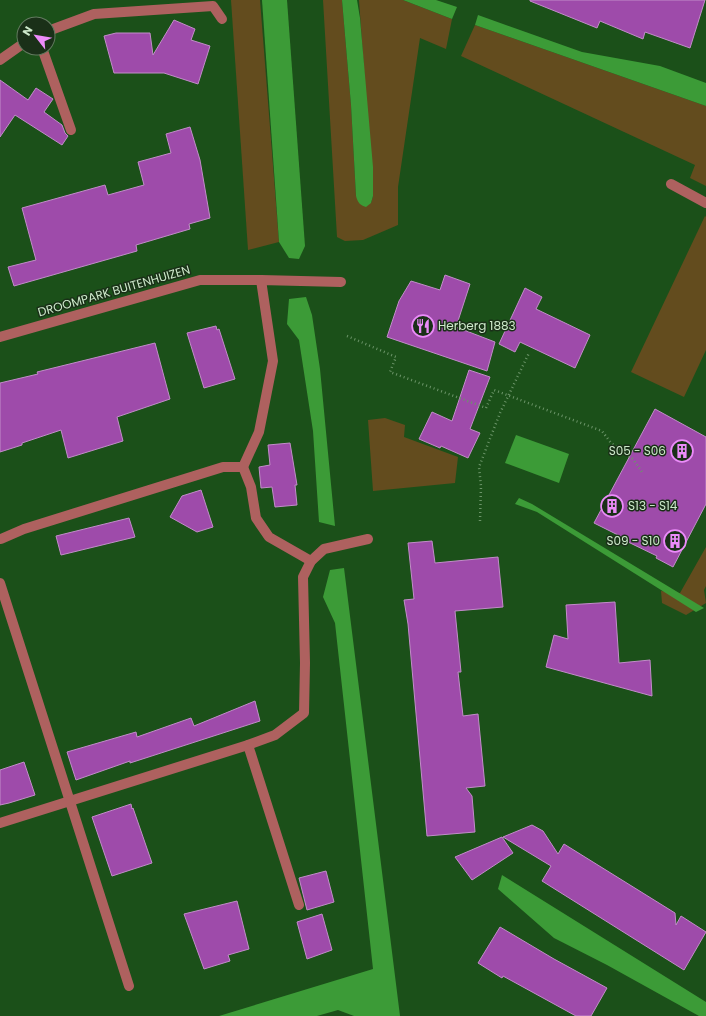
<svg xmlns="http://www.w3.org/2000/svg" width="706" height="1016" font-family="Poppins,sans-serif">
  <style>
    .green { fill: #634c1e }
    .water { fill: #3c9b37 }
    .building { fill: #9e4baa; stroke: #c28dc9 }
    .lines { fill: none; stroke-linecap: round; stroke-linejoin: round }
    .path { stroke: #6c9569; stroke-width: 2.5; stroke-dasharray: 1 3; stroke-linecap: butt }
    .minor { stroke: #ae615f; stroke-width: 10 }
    .labels { text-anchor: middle; stroke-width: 3; stroke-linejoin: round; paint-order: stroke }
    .street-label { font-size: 12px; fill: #cde9ca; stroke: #1a3018 }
    .poi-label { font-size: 12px; fill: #cde9ca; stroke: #1a3018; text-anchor: start }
  </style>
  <rect width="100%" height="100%" fill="#1b5019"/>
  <g class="green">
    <polygon points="231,0 260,0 279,242 248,250"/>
    <polygon points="323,0 342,0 351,105 356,196 371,203 373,196 359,0 403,0 452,19 446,49 420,38 398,187 398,225 363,240 345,241 337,237"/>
    <polygon points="475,25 706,106 706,186 690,178 695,165 461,56"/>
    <polygon points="705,216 706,217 706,350 684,397 631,372"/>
    <polygon points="385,418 405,425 404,437 458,457 455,483 373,491 368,420"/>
    <polygon points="706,547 706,586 704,590 706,603 686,615 662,603 661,591 680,593"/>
  </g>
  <g class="water">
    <polygon points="262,0 287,0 305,246 299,259 289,258 279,242"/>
    <path d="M342,0H357L360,18L373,167V196L371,203L366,207C360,205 358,203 356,196L351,105Z"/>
    <polygon points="403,0 436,0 457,7 452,19"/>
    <polygon points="478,15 582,52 660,66 706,83 706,106 475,25"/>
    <polygon points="306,297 312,315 320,369 335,526 319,522 313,431 299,340 287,324 289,299"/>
    <polygon points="516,435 569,454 559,483 505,463"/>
    <polygon points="519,498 532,504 704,608 696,612 537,512 515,504"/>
    <polygon points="344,568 400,1016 354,1016 338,1010 317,1016 219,1016 373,969 335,623 323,597 330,570"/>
    <polygon points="502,875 706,1002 706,1016 699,1016 607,965 554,938 498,889"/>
  </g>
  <g class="building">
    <polygon points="530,0 705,0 690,48 645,32 643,39 600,21 597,28 530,1"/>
    <polygon points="174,20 195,29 191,40 210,46 198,84 164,73 114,73 104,36 116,33 150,33 153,55"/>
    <polygon points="0,80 28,100 36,88 53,99 44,112 62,125 65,133 68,136 62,145 15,115 0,137"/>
    <polygon points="190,127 200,160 210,218 189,224 190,229 136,245 137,251 14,286 8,267 36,260 22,208 105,185 108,195 144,185 138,162 171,153 166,134"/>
    <polygon points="445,275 470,284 456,327 495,342 487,371 387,337 399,301 411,281 440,290"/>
    <polygon points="525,288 542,297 536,309 590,335 575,368 520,342 515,352 499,344"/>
    <polygon points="216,326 217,330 219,329 235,379 204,388 187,333"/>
    <polygon points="155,343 170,399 117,417 123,441 68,458 61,430 22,443 22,445 0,452 0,383 38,374 37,372"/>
    <polygon points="469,370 490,377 470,429 480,433 468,458 441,446 440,448 419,439 432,412 452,421"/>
    <polygon points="655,409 706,437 706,504 673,567 656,558 657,556 626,541 626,539 594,523"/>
    <polygon points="290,443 297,485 295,485 297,505 275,507 272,487 261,488 259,467 270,465 268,445"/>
    <polygon points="201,490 213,527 197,532 170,517 182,496"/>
    <polygon points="129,518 135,537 61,555 56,536"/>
    <polygon points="432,541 435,563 498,557 503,607 455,611 461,672 458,672 463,716 478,714 485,786 466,788 472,796 475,832 427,836 408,624 404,600 414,599 408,543"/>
    <polygon points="615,602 619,663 650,660 652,696 546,667 554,635 568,639 566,605"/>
    <polygon points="255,701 260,721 130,763 130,761 76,780 67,752 136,732 137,737 191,718 194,726"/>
    <polygon points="24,762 35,795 9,803 0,805 0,770"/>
    <polygon points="131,804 132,809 133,808 152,863 112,876 92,817"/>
    <polygon points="532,825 543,831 558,854 564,844 675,913 676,925 681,916 706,932 684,970 542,881 551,866 503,837"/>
    <polygon points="502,837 513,853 472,880 455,857"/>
    <polygon points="326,871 334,902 307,910 299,878"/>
    <polygon points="237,901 249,949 228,955 230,961 204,969 184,914"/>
    <polygon points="322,914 332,950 307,959 297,922"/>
    <polygon points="500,927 554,959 607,988 591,1016 576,1016 503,976 502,978 478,963"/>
  </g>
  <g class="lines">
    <g class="path">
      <polyline points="347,336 396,357 390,372 486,408 494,390 602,431 611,443 633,459 642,472"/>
      <polyline points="480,521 481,486 479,467 500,413 529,353"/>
    </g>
    <g class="minor">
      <polyline points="48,31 94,14 213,6 222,19"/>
      <polyline points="42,48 71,130"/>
      <polyline points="0,60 24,43"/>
      <polyline points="671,184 706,203"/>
      <polyline points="0,337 200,280 261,280"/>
      <polyline points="243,467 259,432 273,361 261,280 341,282"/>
      <polyline points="1,539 24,529 223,467 243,467 251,487 256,518 269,537 311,561"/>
      <polyline points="0,583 129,986"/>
      <polyline points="248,745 299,905"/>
      <polyline points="0,823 248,745 275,735 304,713 305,663 303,577 311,561 324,549 368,539"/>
    </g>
  </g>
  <defs>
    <g id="restaurant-ring" transform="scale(1.15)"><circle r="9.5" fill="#1a3018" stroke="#ec8cfa" stroke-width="1.5"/><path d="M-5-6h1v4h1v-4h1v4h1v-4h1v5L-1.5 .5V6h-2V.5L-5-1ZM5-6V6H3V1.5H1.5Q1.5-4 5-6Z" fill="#ec8cfa"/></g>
    <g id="building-ring" transform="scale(1.15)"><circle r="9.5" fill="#1a3018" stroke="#ec8cfa" stroke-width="1.5"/><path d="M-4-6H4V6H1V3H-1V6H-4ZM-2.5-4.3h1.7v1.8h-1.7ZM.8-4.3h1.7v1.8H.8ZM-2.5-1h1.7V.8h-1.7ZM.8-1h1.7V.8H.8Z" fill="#ec8cfa"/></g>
  </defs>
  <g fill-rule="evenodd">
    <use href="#restaurant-ring" x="423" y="326"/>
    <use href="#building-ring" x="682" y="451"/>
    <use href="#building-ring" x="612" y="506"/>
    <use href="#building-ring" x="675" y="541"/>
  </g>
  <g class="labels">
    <g class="street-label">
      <text transform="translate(114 291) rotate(-16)" y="4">DROOMPARK BUITENHUIZEN</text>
    </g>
    <g class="poi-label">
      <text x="438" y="330">Herberg 1883</text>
      <text x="666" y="455" text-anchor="end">S05 - S06</text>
      <text x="628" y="510">S13 - S14</text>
      <text x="660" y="545" text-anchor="end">S09 - S10</text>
    </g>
  </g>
  <g transform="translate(36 36) rotate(301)"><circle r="19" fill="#1a3018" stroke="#627a5f"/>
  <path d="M0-3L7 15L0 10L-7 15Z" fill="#ec8cfa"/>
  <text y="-6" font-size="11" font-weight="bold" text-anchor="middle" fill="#cde9ca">N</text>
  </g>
</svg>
